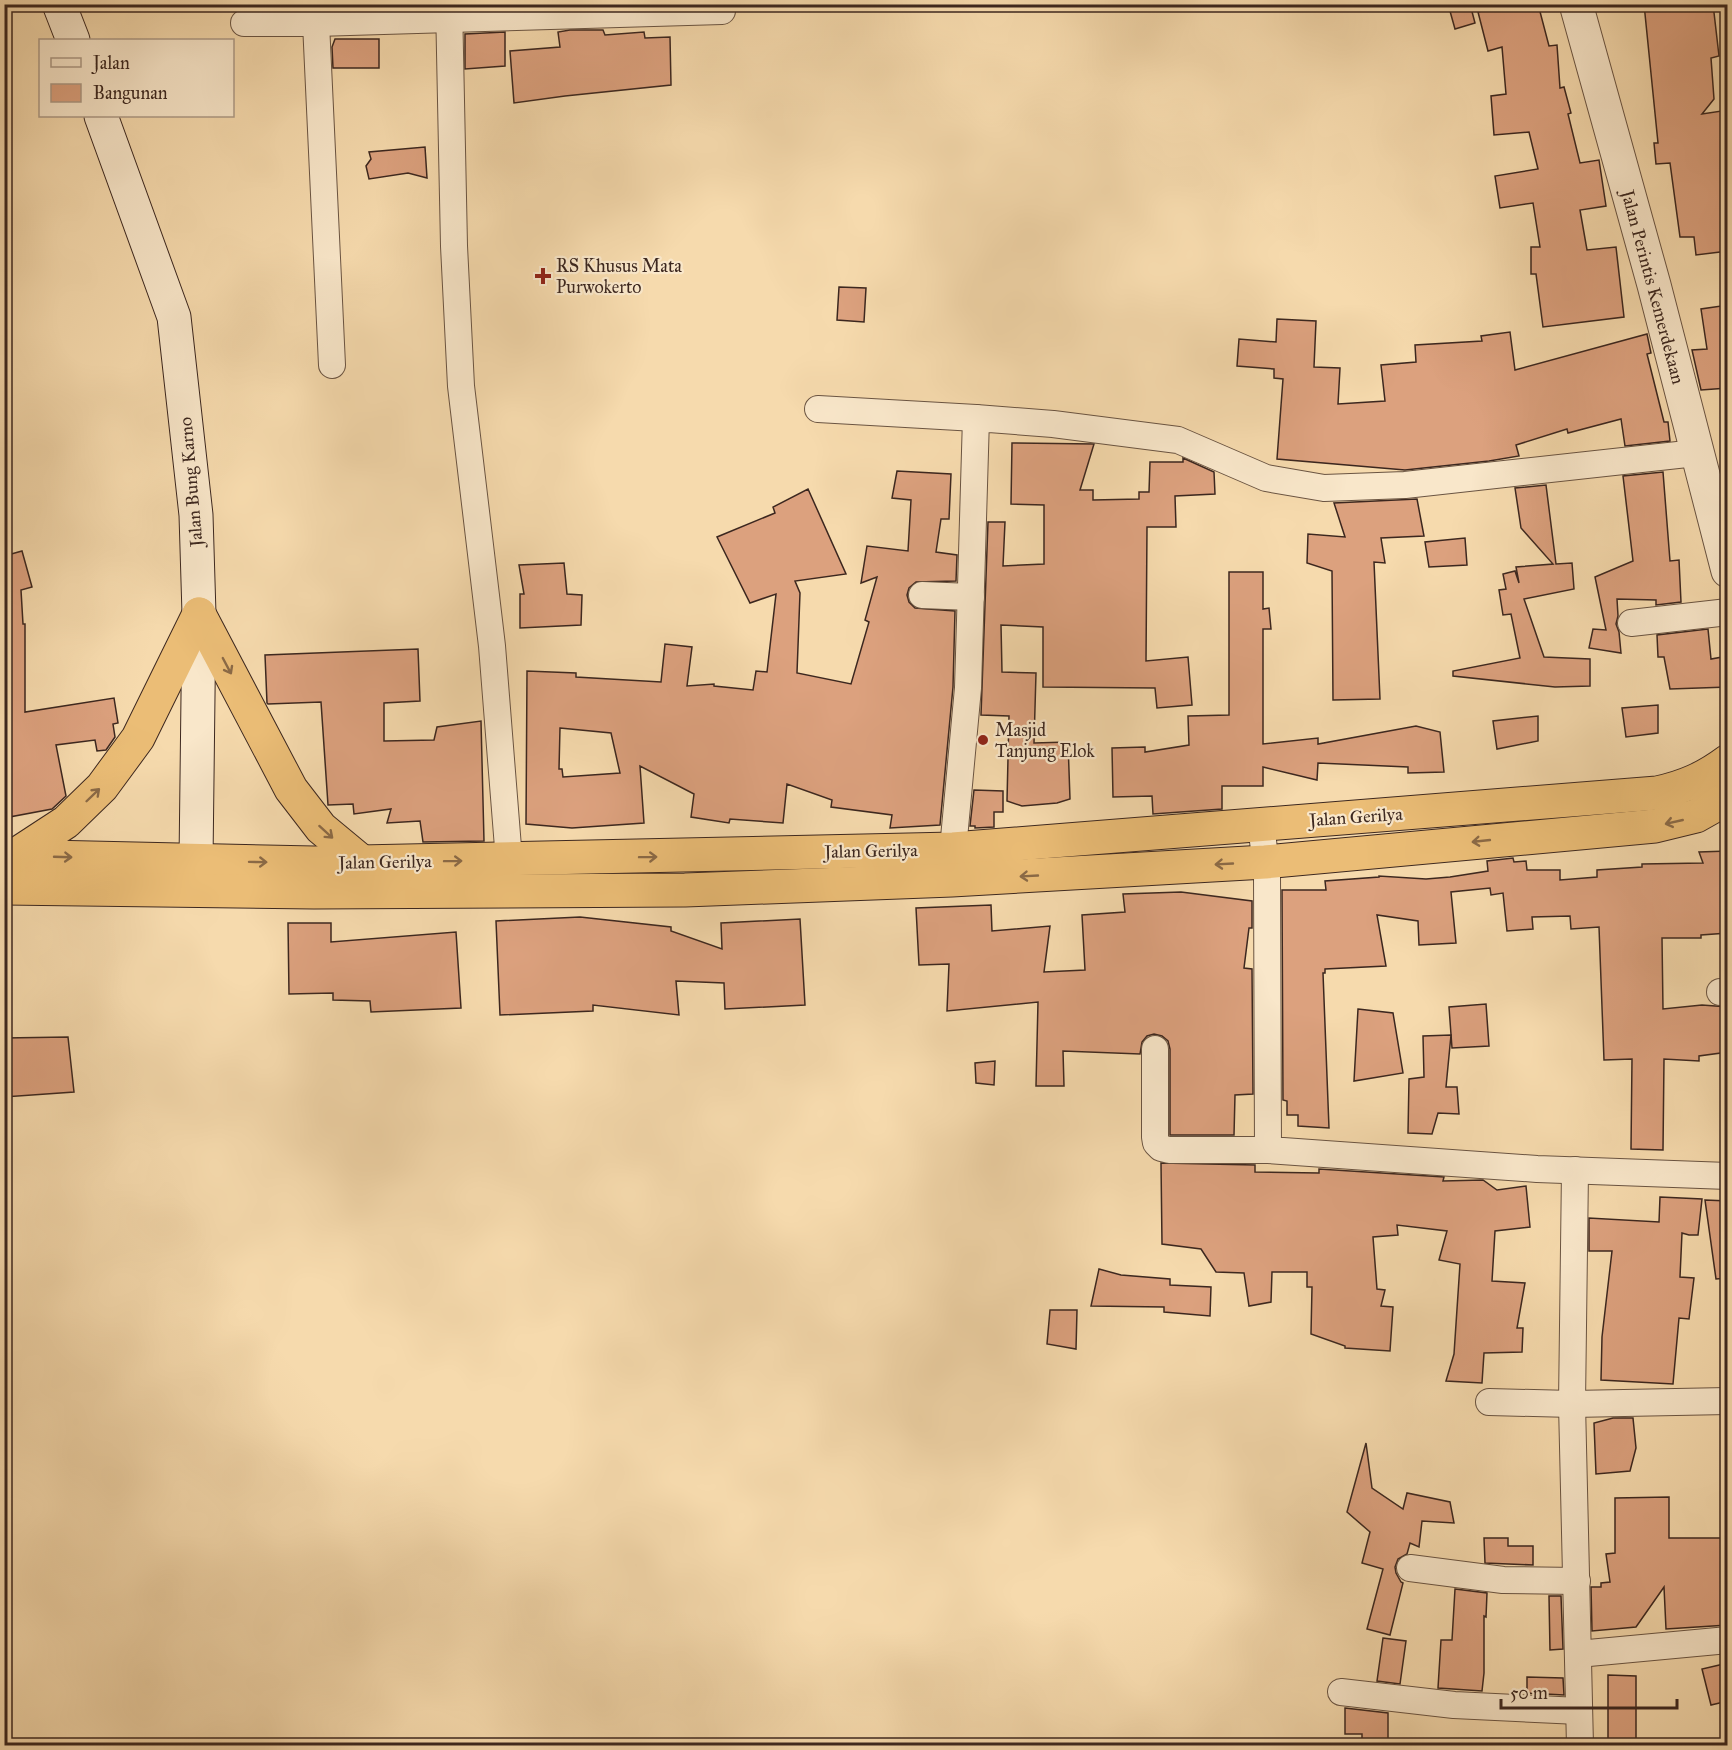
<svg xmlns="http://www.w3.org/2000/svg" width="1732" height="1750" font-family="'IM FELL Great Primer',serif">
  <style>
    .building { fill: #dca17e; stroke: #3c271f; stroke-width: 1.5; fill-rule: evenodd }
    .lines { fill: none; stroke-linecap: round; stroke-linejoin: round }
    .minor-casing { stroke: #6a5442; stroke-width: 28 }
    .tertiary-casing { stroke: #6a5442; stroke-width: 35 }
    .secondary-casing { stroke: #3c271f; stroke-width: 35 }
    .trunk-casing { stroke: #3c271f; stroke-width: 35 }
    .minor { stroke: #f9e7ca; stroke-width: 26 }
    .tertiary { stroke: #f9e7ca; stroke-width: 33 }
    .secondary { stroke: #f9e7ca; stroke-width: 33 }
    .trunk { stroke: #ebbd76; stroke-width: 33 }
    .oneway { stroke: #8b6a46 }
    .poi-dot { fill: #8f2418; stroke: #f9e7ca; stroke-width: 2 }
    .labels { text-anchor: middle; stroke-width: 4.5; stroke-linejoin: round; paint-order: stroke }
    .poi-label { font-size: 18px; fill: #3c271f; stroke: #f9e7ca; text-anchor: start }
    .street-label { font-size: 18px; fill: #3c271f; stroke: #f9e7ca }
  </style>
  <rect width="100%" height="100%" fill="#f6daad"/>
  <filter id="stains"><feTurbulence type="fractalNoise" baseFrequency=".00333" numOctaves="4"/><feColorMatrix values="0 0 0 0 .2 0 0 0 0 .09 0 0 0 0 .02 0 0 0 .5 -.17"/></filter>
  <radialGradient id="worn" r=".72"><stop offset=".6" stop-color="#630" stop-opacity="0"/><stop offset="1" stop-color="#630" stop-opacity=".3"/></radialGradient>
  <g class="building">
    <polygon points="1448,4 1470,4 1475,23 1455,29"/>
    <polygon points="1505,4 1538,4 1549,46 1557,45 1560,88 1564,87 1571,113 1568,114 1580,163 1599,160 1606,206 1580,210 1587,250 1616,247 1624,317 1543,327 1536,274 1531,274 1531,247 1540,247 1533,203 1500,208 1495,176 1538,169 1529,132 1494,135 1491,96 1506,94 1502,47 1488,51 1478,12"/>
    <polygon points="1644,4 1713,4 1719,56 1711,58 1714,99 1702,114 1728,110 1728,135 1721,136 1728,192 1728,251 1696,255 1694,237 1680,237 1670,163 1656,164 1654,143 1658,143"/>
    <polygon points="570,30 603,30 605,35 644,32 645,38 670,37 671,85 565,96 514,103 510,51 560,47 558,32"/>
    <polygon points="505,32 505,66 465,69 465,34"/>
    <polygon points="335,39 379,39 379,68 333,68 332,47"/>
    <polygon points="425,147 427,178 408,173 369,179 366,166 371,159 369,152"/>
    <polygon points="839,287 866,288 864,322 837,320"/>
    <polygon points="1728,305 1728,388 1701,390 1692,350 1707,349 1701,309"/>
    <polygon points="1277,319 1316,321 1314,367 1340,368 1338,404 1385,401 1381,365 1416,362 1415,345 1482,341 1481,336 1510,332 1515,370 1647,334 1651,353 1647,354 1664,422 1668,422 1670,441 1625,446 1621,419 1568,433 1567,429 1516,445 1519,456 1489,461 1405,470 1277,459 1283,379 1274,378 1274,369 1237,366 1239,339 1276,342"/>
    <polygon points="1012,443 1094,444 1080,490 1093,490 1093,500 1139,499 1139,492 1149,492 1150,462 1183,462 1183,458 1214,472 1215,494 1175,496 1176,527 1147,527 1146,661 1188,657 1192,705 1157,708 1155,688 1043,687 1043,627 1001,625 1002,672 1036,673 1034,743 1068,742 1070,799 1057,803 1022,806 1007,801 1009,716 981,715 988,522 1005,522 1003,566 1044,564 1044,505 1011,504"/>
    <path d="M897,471L951,474L949,519H941L936,552L957,555L956,581L916,582L909,588L907,595L909,602L915,608L955,611L953,687L940,825L890,828L892,815L831,807L832,800L787,784L783,823L730,819L729,823L691,817L694,794L640,766L644,823L572,828L526,824L527,671L576,673V677L661,682L665,644L692,647L687,686L714,684V686L753,690L756,671L767,672L776,594L750,603L717,537L775,513L773,507L808,489L846,574L795,581L800,593L797,673L851,684L869,622L865,620L877,577L861,583L867,546L908,551L911,500L892,498ZM560,728L611,733L620,773L563,777L562,769H559Z"/>
    <polygon points="1663,472 1670,561 1679,560 1681,602 1656,605 1656,600 1617,599 1618,616 1616,624 1619,632 1621,653 1589,648 1593,629 1606,630 1595,577 1633,561 1623,476"/>
    <polygon points="1546,485 1556,564 1572,563 1574,589 1524,599 1544,657 1590,659 1590,686 1555,687 1453,676 1453,671 1520,658 1511,614 1503,615 1499,590 1506,589 1503,574 1515,571 1519,583 1516,567 1553,564 1521,528 1515,488"/>
    <polygon points="1417,499 1424,536 1381,538 1385,563 1374,562 1380,699 1333,700 1332,571 1307,563 1308,534 1345,537 1334,503"/>
    <polygon points="1465,538 1467,565 1429,567 1425,542"/>
    <polygon points="22,551 32,587 21,590 23,624 25,624 25,712 114,698 118,723 113,724 115,737 106,750 97,751 95,740 56,745 66,796 52,809 4,818 4,556"/>
    <polygon points="564,563 567,594 582,595 581,625 520,628 520,594 524,594 519,565"/>
    <polygon points="1229,572 1263,572 1263,609 1269,608 1271,629 1263,629 1263,744 1318,738 1318,744 1416,726 1440,732 1444,772 1408,773 1408,767 1318,763 1317,780 1263,767 1263,786 1222,786 1222,809 1153,814 1152,796 1113,797 1112,748 1145,747 1145,752 1189,745 1188,716 1229,715"/>
    <polygon points="1708,629 1711,659 1728,656 1728,687 1670,689 1664,657 1658,657 1657,635"/>
    <polygon points="418,649 420,701 384,703 384,741 434,740 437,727 481,721 484,841 423,842 420,821 387,823 391,809 354,814 353,804 328,805 321,702 268,704 267,703 265,655"/>
    <polygon points="1658,705 1658,733 1626,737 1622,708"/>
    <polygon points="1538,716 1538,741 1497,749 1493,721"/>
    <polygon points="974,790 1003,791 1003,812 994,812 994,827 975,828 975,826 970,826"/>
    <polygon points="1728,851 1728,933 1701,935 1701,938 1662,938 1663,1009 1702,1005 1728,1007 1728,1052 1699,1056 1699,1061 1664,1059 1663,1150 1631,1149 1632,1059 1604,1060 1599,927 1571,929 1570,916 1532,917 1533,929 1507,931 1503,893 1491,895 1490,888 1451,892 1456,943 1419,945 1418,921 1377,915 1386,966 1325,969 1325,973 1323,973 1329,1128 1298,1126 1298,1115 1287,1115 1287,1101 1283,1100 1282,890 1326,890 1325,881 1379,877 1379,876 1426,879 1450,877 1488,871 1487,861 1513,858 1514,862 1526,861 1527,870 1560,870 1560,880 1597,877 1597,870 1642,867 1642,864 1703,863 1699,852"/>
    <polygon points="1181,892 1252,901 1252,928 1249,928 1244,968 1252,969 1253,1094 1235,1095 1234,1135 1170,1135 1170,1049 1168,1041 1162,1036 1154,1034 1147,1036 1142,1042 1140,1054 1063,1051 1064,1086 1036,1086 1038,1002 947,1011 949,964 919,965 916,908 991,905 992,931 1050,926 1044,972 1085,970 1082,915 1125,912 1123,894"/>
    <polygon points="580,917 671,927 671,931 722,949 721,923 800,919 805,1005 725,1009 724,983 676,981 679,1015 593,1005 593,1011 500,1015 496,921"/>
    <polygon points="288,923 331,923 331,942 456,932 461,1008 371,1012 370,1001 333,1000 333,993 289,994"/>
    <polygon points="1486,1004 1489,1046 1452,1048 1449,1007"/>
    <polygon points="1358,1009 1393,1013 1403,1073 1354,1081"/>
    <polygon points="1451,1035 1446,1087 1457,1087 1459,1114 1438,1113 1432,1134 1408,1133 1409,1079 1424,1077 1423,1036"/>
    <polygon points="68,1037 74,1092 4,1097 4,1038"/>
    <polygon points="995,1061 994,1085 976,1083 975,1063"/>
    <polygon points="1161,1163 1255,1165 1255,1172 1319,1173 1319,1169 1444,1177 1443,1181 1483,1180 1497,1190 1526,1186 1530,1227 1495,1231 1492,1281 1525,1283 1517,1328 1523,1328 1522,1352 1484,1353 1482,1383 1446,1381 1454,1354 1460,1264 1439,1260 1447,1231 1397,1225 1398,1235 1373,1237 1377,1289 1385,1290 1381,1306 1393,1307 1390,1351 1345,1348 1345,1346 1311,1334 1312,1287 1307,1287 1307,1272 1272,1272 1271,1302 1249,1306 1244,1273 1216,1272 1201,1249 1162,1244"/>
    <polygon points="1660,1197 1702,1199 1698,1235 1689,1235 1682,1233 1680,1277 1694,1278 1689,1319 1679,1318 1673,1384 1601,1380 1602,1337 1612,1251 1589,1251 1589,1218 1659,1222"/>
    <polygon points="1705,1200 1728,1201 1728,1278 1716,1279"/>
    <polygon points="1099,1269 1121,1275 1170,1279 1170,1285 1211,1287 1210,1316 1164,1312 1164,1307 1091,1306"/>
    <polygon points="1050,1310 1077,1310 1076,1349 1047,1344"/>
    <polygon points="1613,1418 1633,1418 1636,1448 1630,1471 1596,1474 1594,1423"/>
    <polygon points="1366,1443 1372,1488 1403,1509 1407,1493 1450,1502 1454,1523 1422,1521 1419,1547 1410,1543 1407,1554 1398,1559 1395,1567 1396,1573 1401,1582 1403,1583 1390,1635 1367,1629 1383,1569 1362,1563 1370,1532 1347,1512"/>
    <polygon points="1669,1497 1669,1538 1728,1538 1728,1625 1666,1629 1664,1587 1636,1627 1592,1631 1591,1587 1601,1587 1601,1583 1610,1582 1606,1554 1615,1553 1615,1498"/>
    <polygon points="1484,1538 1508,1538 1508,1546 1533,1546 1533,1565 1485,1563"/>
    <polygon points="1455,1589 1487,1593 1486,1617 1484,1616 1484,1673 1482,1691 1438,1688 1441,1640 1452,1640"/>
    <polygon points="1549,1596 1561,1596 1563,1649 1550,1650"/>
    <polygon points="1383,1638 1406,1641 1400,1684 1377,1681"/>
    <polygon points="1728,1663 1728,1701 1711,1705 1702,1669"/>
    <polygon points="1608,1675 1636,1676 1636,1746 1608,1746"/>
    <polygon points="1527,1677 1563,1678 1564,1695 1527,1693"/>
    <polygon points="1345,1708 1388,1713 1388,1741 1362,1741 1362,1734 1345,1734"/>
  </g>
  <g class="lines">
    <g class="minor-casing">
      <g id="minor">
        <polyline points="315,4 316,23 722,11"/>
        <polyline points="449,4 454,246 461,386 492,646 509,860"/>
        <polyline points="244,23 316,23 332,365"/>
        <polyline points="818,409 976,418"/>
        <polyline points="922,595 971,597"/>
        <polyline points="1631,623 1728,612"/>
        <polyline points="1261,824 1267,875 1268,1150 1537,1169 1728,1176"/>
        <polyline points="953,849 968,688 976,418 1053,424 1178,440 1266,478 1324,488 1405,485 1696,453"/>
        <polyline points="1720,992 1728,992"/>
        <polyline points="1155,1049 1155,1137 1156,1143 1161,1148 1169,1150 1268,1150"/>
        <polyline points="1575,1170 1572,1404 1580,1746"/>
        <polyline points="1489,1402 1572,1404 1728,1401"/>
        <polyline points="1410,1568 1503,1580 1577,1581"/>
        <polyline points="1578,1654 1728,1640"/>
        <polyline points="1341,1692 1454,1705 1579,1711"/>
      </g>
    </g>
    <g class="tertiary-casing">
      <polyline id="tertiary" points="1576,4 1654,285 1728,571"/>
    </g>
    <g class="secondary-casing">
      <g id="secondary">
        <polyline points="59,4 73,40"/>
        <polyline points="101,116 174,317 196,515 199,614 196,861"/>
      </g>
    </g>
    <g class="trunk-casing">
      <g id="trunk">
        <polyline points="199,614 291,789 321,828 362,862"/>
        <path d="M4,856L314,863L953,849L1657,793C1685,787 1705,778 1728,761"/>
        <polyline points="14,856 66,822 102,787 138,738 199,614"/>
        <polyline points="4,888 314,892 685,890 952,880 1265,862 1655,826 1696,816 1728,798"/>
      </g>
    </g>
    <use href="#minor" class="minor"/>
    <use href="#tertiary" class="tertiary"/>
    <use href="#secondary" class="secondary"/>
    <use href="#trunk" class="trunk"/>
  </g>
  <defs><path id="oneway-shaft" d="M-6 0H5M1.5-3L5.5 0L1.5 3" fill="none" stroke-width="1.6" stroke-linecap="round" stroke-linejoin="round" transform="scale(1.5)"/></defs>
  <g class="oneway">
    <use href="#oneway-shaft" transform="translate(227 666) rotate(62)"/>
    <use href="#oneway-shaft" transform="translate(93 795) rotate(-44)"/>
    <use href="#oneway-shaft" transform="translate(1674 822) rotate(167)"/>
    <use href="#oneway-shaft" transform="translate(326 832) rotate(42)"/>
    <use href="#oneway-shaft" transform="translate(1481 841) rotate(174)"/>
    <use href="#oneway-shaft" transform="translate(63 857) rotate(2)"/>
    <use href="#oneway-shaft" transform="translate(648 857) rotate(-1)"/>
    <use href="#oneway-shaft" transform="translate(453 861) rotate(-1)"/>
    <use href="#oneway-shaft" transform="translate(258 862) rotate(1)"/>
    <use href="#oneway-shaft" transform="translate(1224 864) rotate(177)"/>
    <use href="#oneway-shaft" transform="translate(1029 876) rotate(177)"/>
  </g>
  <g class="poi-dot">
    <path d="M540 267h6v6h6v6h-6v6h-6v-6h-6v-6h6z"/>
    <circle cx="983" cy="740" r="6"/>
  </g>
  <g class="labels">
    <g class="poi-label">
      <text x="556" y="272">RS Khusus Mata<tspan x="556" dy="21">Purwokerto</tspan></text>
      <text x="995" y="736">Masjid<tspan x="995" dy="21">Tanjung Elok</tspan></text>
    </g>
    <g class="street-label">
      <text transform="translate(1653 287) rotate(75)" y="6">Jalan Perintis Kemerdekaan</text>
      <text transform="translate(191 482) rotate(-95)" y="6">Jalan Bung Karno</text>
      <text transform="translate(1356 817) rotate(-4)" y="6">Jalan Gerilya</text>
      <text transform="translate(871 851) rotate(-1)" y="6">Jalan Gerilya</text>
      <text transform="translate(385 862) rotate(-1)" y="6">Jalan Gerilya</text>
    </g>
  </g>
  <rect width="1732" height="1750" fill="none" stroke="#f6daad" stroke-width="24"/>
  <rect x="6" y="6" width="1720" height="1738" fill="none" stroke="#3c271f" stroke-width="3"/>
  <rect x="12" y="12" width="1708" height="1726" fill="none" stroke="#3c271f" stroke-width="1.5"/>
  <rect x="39" y="39" width="195" height="78" fill="#f9e7ca" stroke="#ad9a86" stroke-width="1.5"/>
  <rect x="51" y="58" width="30" height="9" fill="#f9e7ca" stroke="#ad9a86" stroke-width="1.5"/>
  <text x="93" y="69" font-size="18" fill="#3c271f">Jalan</text>
  <rect x="51" y="84" width="30" height="18" fill="#dca17e" stroke="#ad9a86" stroke-width="1.5"/>
  <text x="93" y="99" font-size="18" fill="#3c271f">Bangunan</text>
  <path d="M1501 1699v9h176v-9" fill="none" stroke="#3c271f" stroke-width="3"/>
  <text x="1510" y="1699" font-size="18" fill="#3c271f" stroke="#f9e7ca" stroke-width="4.5" paint-order="stroke">50 m</text>
  <rect width="100%" height="100%" filter="url(#stains)"/>
  <rect width="100%" height="100%" fill="url(#worn)"/>
</svg>
